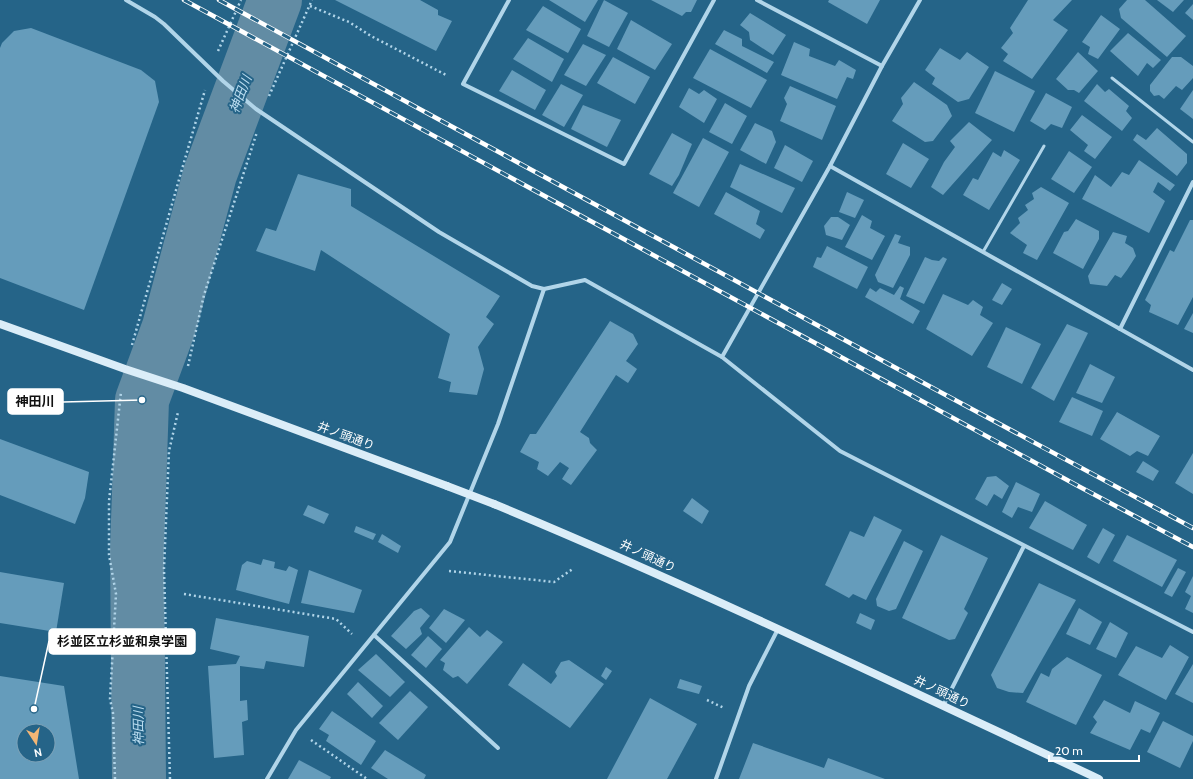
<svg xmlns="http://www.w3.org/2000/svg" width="1193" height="779" font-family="Cabin,'Noto Sans JP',sans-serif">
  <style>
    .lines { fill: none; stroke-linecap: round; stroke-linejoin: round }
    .river { stroke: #628ca4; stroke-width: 54 }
    .building { fill: #659cbb; fill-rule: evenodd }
    .path { stroke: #b1d5e9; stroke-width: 2.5; stroke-dasharray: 2 3; stroke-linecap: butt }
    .service { stroke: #b1d5e9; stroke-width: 3 }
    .minor { stroke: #b1d5e9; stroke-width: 4 }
    .secondary { stroke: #dbedf8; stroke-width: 8 }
    .rail-casing { stroke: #fff; stroke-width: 4.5 }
    .rail { stroke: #256488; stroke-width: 3; stroke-dasharray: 9; stroke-linecap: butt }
    .secondary-bridge { stroke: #dbedf8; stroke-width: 8 }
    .labels { text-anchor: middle; stroke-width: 4; stroke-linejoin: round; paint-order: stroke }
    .street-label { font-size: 12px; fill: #fff; stroke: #256488 }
    .water-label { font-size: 13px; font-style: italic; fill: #bcdef1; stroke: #256488 }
    .leader { fill: none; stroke: #fff; stroke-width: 1.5 }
    .callout-dot { fill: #fff; stroke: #256488; stroke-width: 1.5 }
    .callout { fill: #fff; stroke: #fff; stroke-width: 1.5 }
    .callout-label { font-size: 13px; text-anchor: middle; font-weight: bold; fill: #111 }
  </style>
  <rect width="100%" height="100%" fill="#256488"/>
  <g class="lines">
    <polyline class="river" points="139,779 137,551 142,400 169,327 210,174 275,0"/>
  </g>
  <g class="building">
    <polygon points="335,0 420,0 438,10 438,15 452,21 436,51"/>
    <polygon points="549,0 598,0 585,22"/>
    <polygon points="604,0 628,13 609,47 587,36"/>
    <polygon points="651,0 697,0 691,12 686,12 682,16"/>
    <polygon points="829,0 880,0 867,24 828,2"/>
    <polygon points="1028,0 1072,0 1053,20 1068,30 1032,79 1003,61 1008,54 1001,48 1013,33 1010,28"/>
    <polygon points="1127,0 1145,0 1186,36 1167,57 1121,18 1119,9"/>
    <polygon points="1157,0 1184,0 1173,12"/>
    <polygon points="1193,4 1193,20 1185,13"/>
    <polygon points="543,6 581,29 568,53 526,30"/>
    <polygon points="750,13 786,35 773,55 750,40 749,32 740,25"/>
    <polygon points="1101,15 1120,29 1098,59 1088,54 1090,47 1082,42"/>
    <polygon points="631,20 672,44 655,70 617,49"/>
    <polygon points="31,28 141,70 155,81 159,102 84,310 0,278 0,48 2,43 14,31"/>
    <polygon points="724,30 742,39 742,46 774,62 767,73 715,44"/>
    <polygon points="1128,33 1161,60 1153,68 1147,63 1138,76 1110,51"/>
    <polygon points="528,38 564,59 552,82 513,59"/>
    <polygon points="794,42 810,49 809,56 835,66 839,60 856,70 853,79 847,77 837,99 781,75"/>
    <polygon points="583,44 606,55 586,86 564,75"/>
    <polygon points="940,48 960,60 967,52 989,67 969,99 958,102 932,84 935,78 925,70"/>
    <polygon points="710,49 767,80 751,108 693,78"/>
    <polygon points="1078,52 1098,71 1079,93 1074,90 1068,90 1056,79"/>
    <polygon points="613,57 650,77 635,104 597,83"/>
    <polygon points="1172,57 1181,57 1193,66 1193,78 1182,90 1176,86 1164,99 1159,95 1154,96 1150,91 1150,85"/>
    <polygon points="512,70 546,90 535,110 499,91"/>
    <polygon points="995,71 1035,91 1014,132 975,113"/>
    <polygon points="914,82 947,105 952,116 933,141 925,142 892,121 903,104 901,98"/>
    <polygon points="561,84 583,95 564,127 542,115"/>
    <polygon points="1097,84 1105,92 1109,89 1129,106 1126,111 1132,118 1122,131 1084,101"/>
    <polygon points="790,86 836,106 822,140 780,121 787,104 784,98"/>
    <polygon points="689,88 699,94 704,90 717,99 704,123 679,107"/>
    <polygon points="1193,90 1193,119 1180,109"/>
    <polygon points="1046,93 1072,107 1062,128 1051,124 1045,130 1030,121"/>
    <polygon points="725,103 747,116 732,144 709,132"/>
    <polygon points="583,105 621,120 607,147 571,129"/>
    <polygon points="1082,115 1112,137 1095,159 1084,151 1088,145 1070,130"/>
    <polygon points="969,122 992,140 943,195 931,187 944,162 955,147 950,141"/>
    <polygon points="755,123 772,131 776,142 766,164 740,150"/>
    <polygon points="1157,128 1187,154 1187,163 1177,176 1133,140 1137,134 1146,140"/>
    <polygon points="672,133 692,144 679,175 672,186 649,174"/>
    <polygon points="703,138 729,152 699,207 673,193"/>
    <polygon points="903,143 929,159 911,188 886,174"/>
    <polygon points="785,145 813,161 802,182 774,168"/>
    <polygon points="1004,150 1020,160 989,210 963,195 973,178 978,180 993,152 1001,157"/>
    <polygon points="1069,151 1092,167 1074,193 1051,179"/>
    <polygon points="1139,160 1175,185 1170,191 1158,182 1153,192 1165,201 1149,233 1082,199 1095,175 1111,187 1122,172 1129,175"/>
    <polygon points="740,164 795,188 782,213 730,187"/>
    <polygon points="298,174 351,189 351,206 500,296 486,317 494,324 478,347 484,369 477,395 449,392 451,382 438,378 450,334 321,250 315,271 256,251 266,228 276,231"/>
    <polygon points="1041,187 1069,203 1037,260 1023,253 1027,245 1010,233 1020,223 1018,218 1028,210 1025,205 1034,199 1032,193"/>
    <polygon points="726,192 760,211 756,224 765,230 760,239 714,214"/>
    <polygon points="847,192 864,200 855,218 839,212"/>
    <polygon points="862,215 872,221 870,228 885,236 872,260 845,247"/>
    <polygon points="831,217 838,217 850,225 842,240 826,235 824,226"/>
    <polygon points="1076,219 1099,231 1099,239 1083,269 1053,253 1064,232 1068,231"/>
    <polygon points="1190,220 1193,220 1193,297 1178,325 1149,312 1151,305 1145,300 1170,250 1174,252"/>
    <polygon points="1113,232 1127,236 1125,243 1133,248 1136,256 1127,270 1121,278 1115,275 1107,286 1090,284 1088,276"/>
    <polygon points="895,234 901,236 898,243 910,247 910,255 893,288 878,282 875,275"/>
    <polygon points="827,246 868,267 857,289 813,267 817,257 821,258"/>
    <polygon points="925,257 932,260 939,261 943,257 947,259 924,304 906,296"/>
    <polygon points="1002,283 1012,289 1002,305 992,300"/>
    <polygon points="900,286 904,288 900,299 920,311 913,324 865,297 870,288 876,292 880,288 894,295"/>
    <polygon points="943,294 968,305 973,300 983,307 980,315 993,323 972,356 926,329"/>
    <polygon points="1193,313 1193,333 1184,329"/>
    <polygon points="610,321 633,334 638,344 626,361 637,369 628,383 616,375 580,432 589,438 590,443 597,450 571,485 562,479 569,468 560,462 548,476 537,469 539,462 520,452 530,434 536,434"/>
    <polygon points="1067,324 1088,333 1054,401 1031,388"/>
    <polygon points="1006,327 1041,344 1022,384 987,367"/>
    <polygon points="1090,364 1115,377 1102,403 1076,393"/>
    <polygon points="1072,397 1103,411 1092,436 1059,422"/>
    <polygon points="1117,412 1160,436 1148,456 1137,451 1130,456 1100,439"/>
    <polygon points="0,439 89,472 85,498 75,524 0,495"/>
    <polygon points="1193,453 1193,494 1175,483"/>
    <polygon points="1143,461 1159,471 1153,481 1136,472"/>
    <polygon points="996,476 1009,486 1002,499 994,494 987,506 975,499 987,477"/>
    <polygon points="1016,482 1040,494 1032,512 1018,507 1012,518 1002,512"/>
    <polygon points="692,498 709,511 702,524 683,511"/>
    <polygon points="1045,501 1087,525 1073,550 1029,528"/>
    <polygon points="308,505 329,514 324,524 303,515"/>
    <polygon points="874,516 902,530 866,600 853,594 849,598 825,585 850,531 864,537"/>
    <polygon points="356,526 376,534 373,540 354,532"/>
    <polygon points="1103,528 1115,535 1099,564 1087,557"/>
    <polygon points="382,534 401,546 398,553 378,542"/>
    <polygon points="941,535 988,558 964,609 968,613 955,639 949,640 902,618"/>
    <polygon points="1127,535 1177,560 1162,587 1113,561"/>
    <polygon points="904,541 923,551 896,609 889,611 877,606 876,599"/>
    <polygon points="263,559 275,562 274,568 286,571 289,566 298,570 289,604 236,590 242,565 247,561 261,565"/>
    <polygon points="1178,568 1186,572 1172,597 1164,593"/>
    <polygon points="309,570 362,590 354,613 301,603"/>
    <polygon points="0,572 64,583 56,632 0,623"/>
    <polygon points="1193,576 1193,613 1185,609 1191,596 1185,592"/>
    <polygon points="1039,583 1076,600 1023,693 1009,692 997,688 991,675"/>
    <polygon points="421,608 430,616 420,628 422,634 406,649 391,636 414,611"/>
    <polygon points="1079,608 1102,622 1090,645 1066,634"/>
    <polygon points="444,609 465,620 446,643 429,628"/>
    <polygon points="860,613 875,620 871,630 856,623"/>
    <polygon points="216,618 309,636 304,667 266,661 264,669 240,666 240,701 247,700 248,720 242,722 244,755 214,758 208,666 236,664 240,656 210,649"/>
    <polygon points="1110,622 1128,633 1116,658 1096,649"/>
    <polygon points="469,627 480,637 487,630 503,642 467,684 458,676 453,678 443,670 445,663 440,660"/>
    <polygon points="428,636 442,649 426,668 411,655"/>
    <polygon points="1170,645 1189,657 1166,700 1118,675 1136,646 1162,658"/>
    <polygon points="376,654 405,682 390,697 358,670"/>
    <polygon points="1067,657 1102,675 1076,725 1026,702 1041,673 1049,677 1052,669"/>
    <polygon points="569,660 604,684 570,728 508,685 523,663 551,684 557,676 555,672 561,662"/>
    <polygon points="1193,664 1193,703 1175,694"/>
    <polygon points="606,667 612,671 606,680 601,676"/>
    <path d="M0,676L64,686L79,779H0ZM24,731H48V755H24Z"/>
    <polygon points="680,679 702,686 699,694 677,688"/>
    <polygon points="358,682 383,706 372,718 347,694"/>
    <polygon points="410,691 428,707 398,740 379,723"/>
    <polygon points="650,698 697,724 667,779 607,779"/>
    <polygon points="1104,700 1130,713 1135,701 1160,713 1150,733 1141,729 1130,750 1090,733 1097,722 1093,717"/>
    <polygon points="332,711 376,741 361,765 326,741 329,735 319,729"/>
    <polygon points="1163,721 1193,736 1193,741 1180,768 1147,752"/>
    <polygon points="753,743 824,768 828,758 885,779 739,779"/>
    <polygon points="385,750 426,775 424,779 388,779 371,768"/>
    <polygon points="299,760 331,777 330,779 288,779"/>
  </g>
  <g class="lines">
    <g class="path">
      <polyline points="310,6 349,22 371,36 448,76"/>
      <polyline points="218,51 241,0"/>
      <polyline points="269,96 312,0"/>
      <polyline points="132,345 180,176 205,90"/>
      <polyline points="188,366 204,295 257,132"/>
      <polyline points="449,571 554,582 574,568"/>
      <polyline points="184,594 336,619 352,634"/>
      <polyline points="707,700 724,708"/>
      <polyline points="311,740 367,779"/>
      <polyline points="115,779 113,713 110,699 116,594 109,555 109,501 121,392"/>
      <polyline points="170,779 164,569 169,451 178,412"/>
    </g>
    <g class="service">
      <polyline points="1112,78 1193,142"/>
      <polyline points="983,252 1044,146"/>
    </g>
    <g class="minor">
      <polyline points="126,0 155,17 164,24 223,81 256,109 439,232 532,286 544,289 585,280 722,357 840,451 1193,632"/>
      <polyline points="509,0 463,84 624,164 714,0"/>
      <polyline points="757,0 882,66"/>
      <polyline points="830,166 1193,370"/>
      <polyline points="1120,329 1193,182"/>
      <polyline points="722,357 830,166 882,66 920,0"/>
      <polyline points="374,635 498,748"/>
      <polyline points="943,706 1024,546"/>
      <polyline points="267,779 296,730 450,542 498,424 544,289"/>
      <polyline points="716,779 749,686 778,629"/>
    </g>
    <g class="secondary">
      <polyline points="0,324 125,369 183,388 447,486"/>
      <path d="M494,504C699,589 898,685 1099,779"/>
    </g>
    <g class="rail-casing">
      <g id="rail">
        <polyline points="184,0 1080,487 1193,547"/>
        <polyline points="219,0 942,393 1193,528"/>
      </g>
    </g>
    <use href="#rail" class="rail"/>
    <polyline class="secondary-bridge" points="447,486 494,504"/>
  </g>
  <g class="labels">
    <g class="street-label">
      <text transform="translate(346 436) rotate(20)" y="4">井ノ頭通り</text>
      <text transform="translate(648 556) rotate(25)" y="4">井ノ頭通り</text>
      <text transform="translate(942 692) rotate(25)" y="4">井ノ頭通り</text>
    </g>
    <g class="water-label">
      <text transform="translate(240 94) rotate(-69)" y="5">神田川</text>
      <text transform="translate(138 726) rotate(-91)" y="5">神田川</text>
    </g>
  </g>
  <path class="leader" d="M142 400L63 402M34 709L49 641"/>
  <g class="callout-dot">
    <circle cx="142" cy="400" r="4"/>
    <circle cx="34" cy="709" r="4"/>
  </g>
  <g class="callout">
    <rect x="8" y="389" width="55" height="25" rx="4"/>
    <rect x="49" y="629" width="146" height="25" rx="4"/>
  </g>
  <g class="callout-label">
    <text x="35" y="406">神田川</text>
    <text x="122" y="646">杉並区立杉並和泉学園</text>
  </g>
  <g transform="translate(36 743) rotate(168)"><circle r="19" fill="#256488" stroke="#7ca2b8"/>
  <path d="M0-3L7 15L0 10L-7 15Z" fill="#f3b675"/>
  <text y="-6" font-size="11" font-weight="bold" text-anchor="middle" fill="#ffffff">N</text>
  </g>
  <path d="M1049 755v6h90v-6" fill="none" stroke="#ffffff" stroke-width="2"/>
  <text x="1055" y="755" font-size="12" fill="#ffffff" stroke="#256488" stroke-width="3" paint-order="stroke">20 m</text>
</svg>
